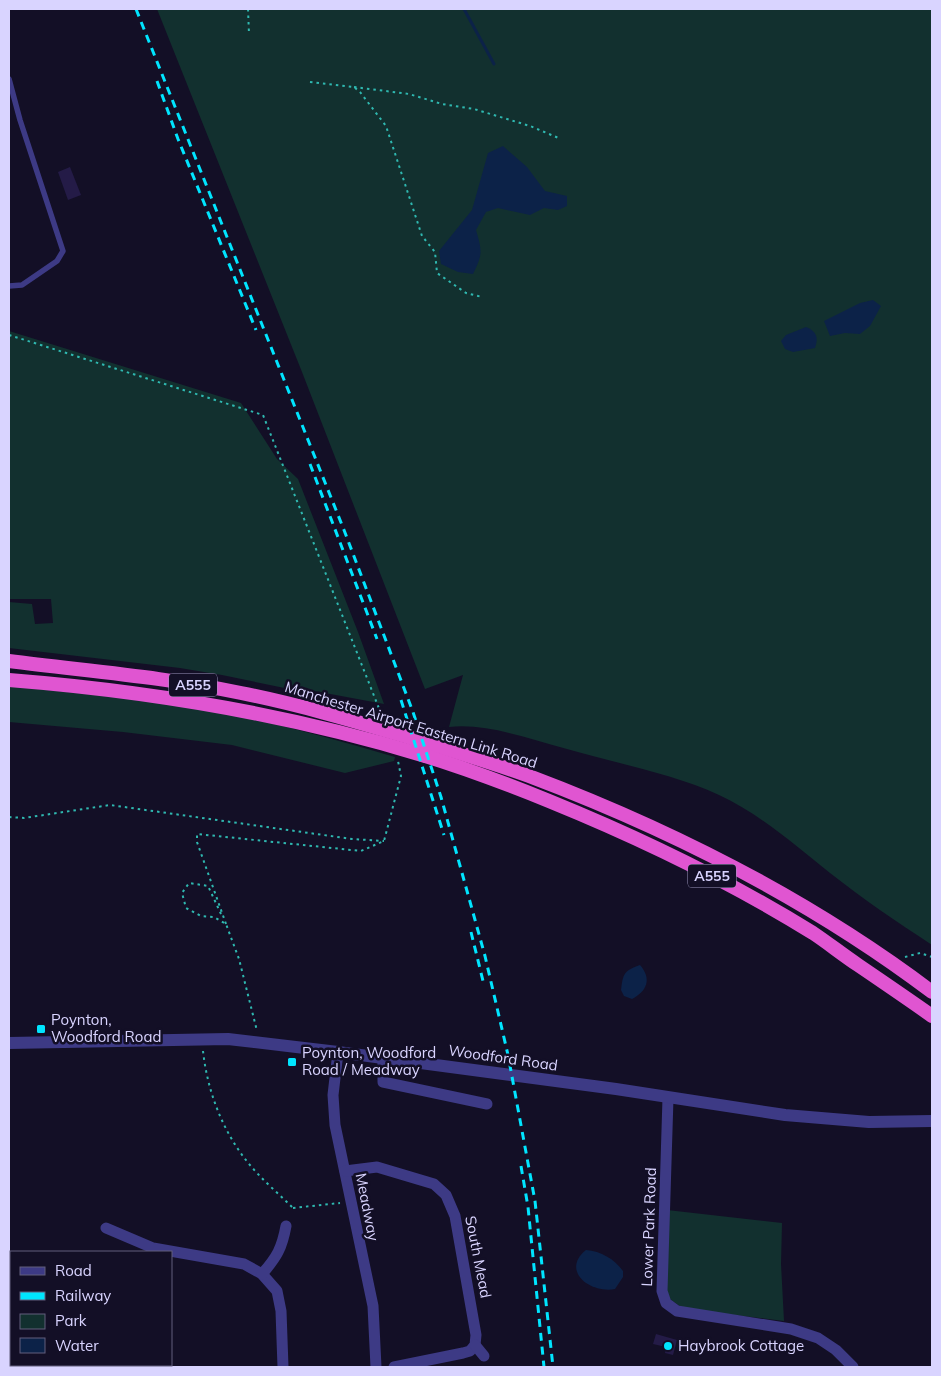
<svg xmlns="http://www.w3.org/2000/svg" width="941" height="1376" font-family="Mulish,sans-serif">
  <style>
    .green { fill: #12302f }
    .water { fill: #0c2248 }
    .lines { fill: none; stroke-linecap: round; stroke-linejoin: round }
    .stream { stroke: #0c2248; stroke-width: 3 }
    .building { fill: #241b47 }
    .path { stroke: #2fb8b0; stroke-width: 2; stroke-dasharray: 2.5 4; stroke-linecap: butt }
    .service { stroke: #3d3a85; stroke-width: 5.5 }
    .minor { stroke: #3d3a85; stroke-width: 11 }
    .tertiary { stroke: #3d3a85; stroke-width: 12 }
    .trunk { stroke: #e055d1; stroke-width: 14 }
    .rail { stroke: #00e5ff; stroke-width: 3; stroke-dasharray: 8 6; stroke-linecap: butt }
    .poi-dot { fill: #00e5ff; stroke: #130f26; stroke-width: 2 }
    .labels { text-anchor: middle; stroke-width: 5; stroke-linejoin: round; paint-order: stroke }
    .shield { fill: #130f26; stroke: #9e99be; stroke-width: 1 }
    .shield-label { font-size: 14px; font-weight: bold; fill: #d9d4ff }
    .street-label { font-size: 15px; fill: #d9d4ff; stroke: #130f26 }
    .poi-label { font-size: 15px; fill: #d9d4ff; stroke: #130f26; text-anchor: start }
  </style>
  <rect width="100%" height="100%" fill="#130f26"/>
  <g class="green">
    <path d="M157,9H932V945C897,922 863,899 830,873C795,845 760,814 719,795C674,774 615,763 567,749C529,739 488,723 449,727L463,675L425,689L302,372Z"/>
    <polygon points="9,331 241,403 277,459 298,479 358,632 384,704 309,690 304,692 222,675 180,668 9,648 9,602 32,604 35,624 53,623 51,599 9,599"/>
    <path d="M9,686C73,693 138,698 202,709C268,721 331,738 395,757L394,761L345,773L232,745L123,732L9,722Z"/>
    <polygon points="667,1210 782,1223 781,1264 784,1321 684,1309 667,1297"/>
  </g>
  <g class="water">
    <path d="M503,146L527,167L545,191L567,196V206L558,210L544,208L530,215L498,208L486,212L476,230C482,251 483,254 473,274L458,272L441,264L439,251L472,210L488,153Z"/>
    <polygon points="873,300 881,306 870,326 860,334 845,333 830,336 824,321 860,303"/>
    <path d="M806,327C816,331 819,337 815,348L793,352L785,349L781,341L786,335Z"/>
    <path d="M640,965C652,979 647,991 632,999L624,996L621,990C623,973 624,971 640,965Z"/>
    <path d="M586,1250C601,1251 614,1259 623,1271V1277L615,1289C591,1294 560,1271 586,1250Z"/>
  </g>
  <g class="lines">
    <polyline class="stream" points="464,9 494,64"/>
  </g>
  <g class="building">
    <polygon points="70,167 81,195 68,200 58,172"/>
    <polygon points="656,1334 677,1340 673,1355 665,1353 666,1347 653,1344"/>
  </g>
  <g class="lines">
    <g class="path">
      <polyline points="248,9 249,34"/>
      <polyline points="310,82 354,87 360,92 386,126 422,236 435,252 437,273 466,293 482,297"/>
      <polyline points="354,87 409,94 442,104 474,109 530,126 561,139"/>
      <polyline points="9,335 263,415 382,716"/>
      <polyline points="9,817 24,818 110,805 352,839 384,841"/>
      <polyline points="221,914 208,886 189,883 182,893 186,908 201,916 214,917 226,924 239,959 257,1031"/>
      <polyline points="226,924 197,842 197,834 361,851 384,841 401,776 398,761"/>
      <polyline points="905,957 920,953 932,957"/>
      <path d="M203,1051C208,1096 226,1140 257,1173C268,1185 281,1196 293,1208"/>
      <polyline points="293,1208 340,1203"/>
    </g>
    <polyline class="service" points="9,79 20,120 63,251 57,261 22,285 9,286"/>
    <g class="minor">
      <polyline points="338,1052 333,1095 335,1125 373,1306 376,1367"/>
      <polyline points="383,1058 383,1082 487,1104"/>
      <polyline points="668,1098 662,1291 666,1303 677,1311 791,1329 818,1338 836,1350 853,1367"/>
      <polyline points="345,1171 377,1167 434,1184 446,1195 455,1216 476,1335 475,1345 470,1351 463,1353 394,1367"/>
      <polyline points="106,1228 153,1248 244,1264 262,1274 277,1291 281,1311 283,1367"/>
      <path d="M262,1274C277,1257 282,1248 286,1226"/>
      <polyline points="475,1345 484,1356"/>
      <polyline points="157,1365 158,1367"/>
    </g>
    <polyline class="tertiary" points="9,1043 228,1039 338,1052 616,1089 785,1115 869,1122 932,1121"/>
    <g class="trunk">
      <path d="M9,661C86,671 165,677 241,693C297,704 351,720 405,736C446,749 488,761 529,776C672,830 810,900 932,992"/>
      <path d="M9,680C148,691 288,714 422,755C465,768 507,784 549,801C640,838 729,881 813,933C828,943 843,955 858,965C883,982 908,999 932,1016"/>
    </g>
    <g class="rail">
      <polyline points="136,9 344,530 413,712 441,797 485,956 508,1055 535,1201 553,1367"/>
      <polyline points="157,81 178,139 256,330"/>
      <polyline points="310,464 377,639"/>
      <polyline points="401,700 444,835"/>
      <polyline points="471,932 484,985"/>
      <polyline points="521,1166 528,1207 544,1367"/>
    </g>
  </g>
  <g class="poi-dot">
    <rect x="36" y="1024" width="10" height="10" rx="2.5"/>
    <rect x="287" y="1057" width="10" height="10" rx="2.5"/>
    <circle cx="668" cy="1346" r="5"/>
  </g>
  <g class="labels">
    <g class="shield">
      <rect x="169" y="673.5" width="48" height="23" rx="4"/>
      <rect x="688" y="864.5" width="48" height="23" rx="4"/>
    </g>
    <g class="shield-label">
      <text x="193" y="690">A555</text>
      <text x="712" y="881">A555</text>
    </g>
    <g class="street-label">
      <text transform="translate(411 725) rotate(17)" y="5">Manchester Airport Eastern Link Road</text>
      <text transform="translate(503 1058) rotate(8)" y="5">Woodford Road</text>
      <text transform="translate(367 1207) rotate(79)" y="5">Meadway</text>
      <text transform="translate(649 1227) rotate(-88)" y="5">Lower Park Road</text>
      <text transform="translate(478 1257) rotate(79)" y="5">South Mead</text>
    </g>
    <g class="poi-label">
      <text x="51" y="1025">Poynton,<tspan x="51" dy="17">Woodford Road</tspan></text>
      <text x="302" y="1058">Poynton, Woodford<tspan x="302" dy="17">Road / Meadway</tspan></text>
      <text x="678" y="1351">Haybrook Cottage</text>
    </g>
  </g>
  <rect width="941" height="1376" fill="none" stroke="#d9d4ff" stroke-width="20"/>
  <rect x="10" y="1251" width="162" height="115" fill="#130f26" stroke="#625e7d"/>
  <rect x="20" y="1267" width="25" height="8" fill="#3d3a85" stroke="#625e7d"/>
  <text x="55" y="1276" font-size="15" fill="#d9d4ff">Road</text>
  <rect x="20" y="1292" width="25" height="8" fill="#00e5ff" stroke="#625e7d"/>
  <text x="55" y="1301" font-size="15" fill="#d9d4ff">Railway</text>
  <rect x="20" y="1314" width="25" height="15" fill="#12302f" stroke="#625e7d"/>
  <text x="55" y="1326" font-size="15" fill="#d9d4ff">Park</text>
  <rect x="20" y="1338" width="25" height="15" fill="#0c2248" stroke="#625e7d"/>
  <text x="55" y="1351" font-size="15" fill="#d9d4ff">Water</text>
</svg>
